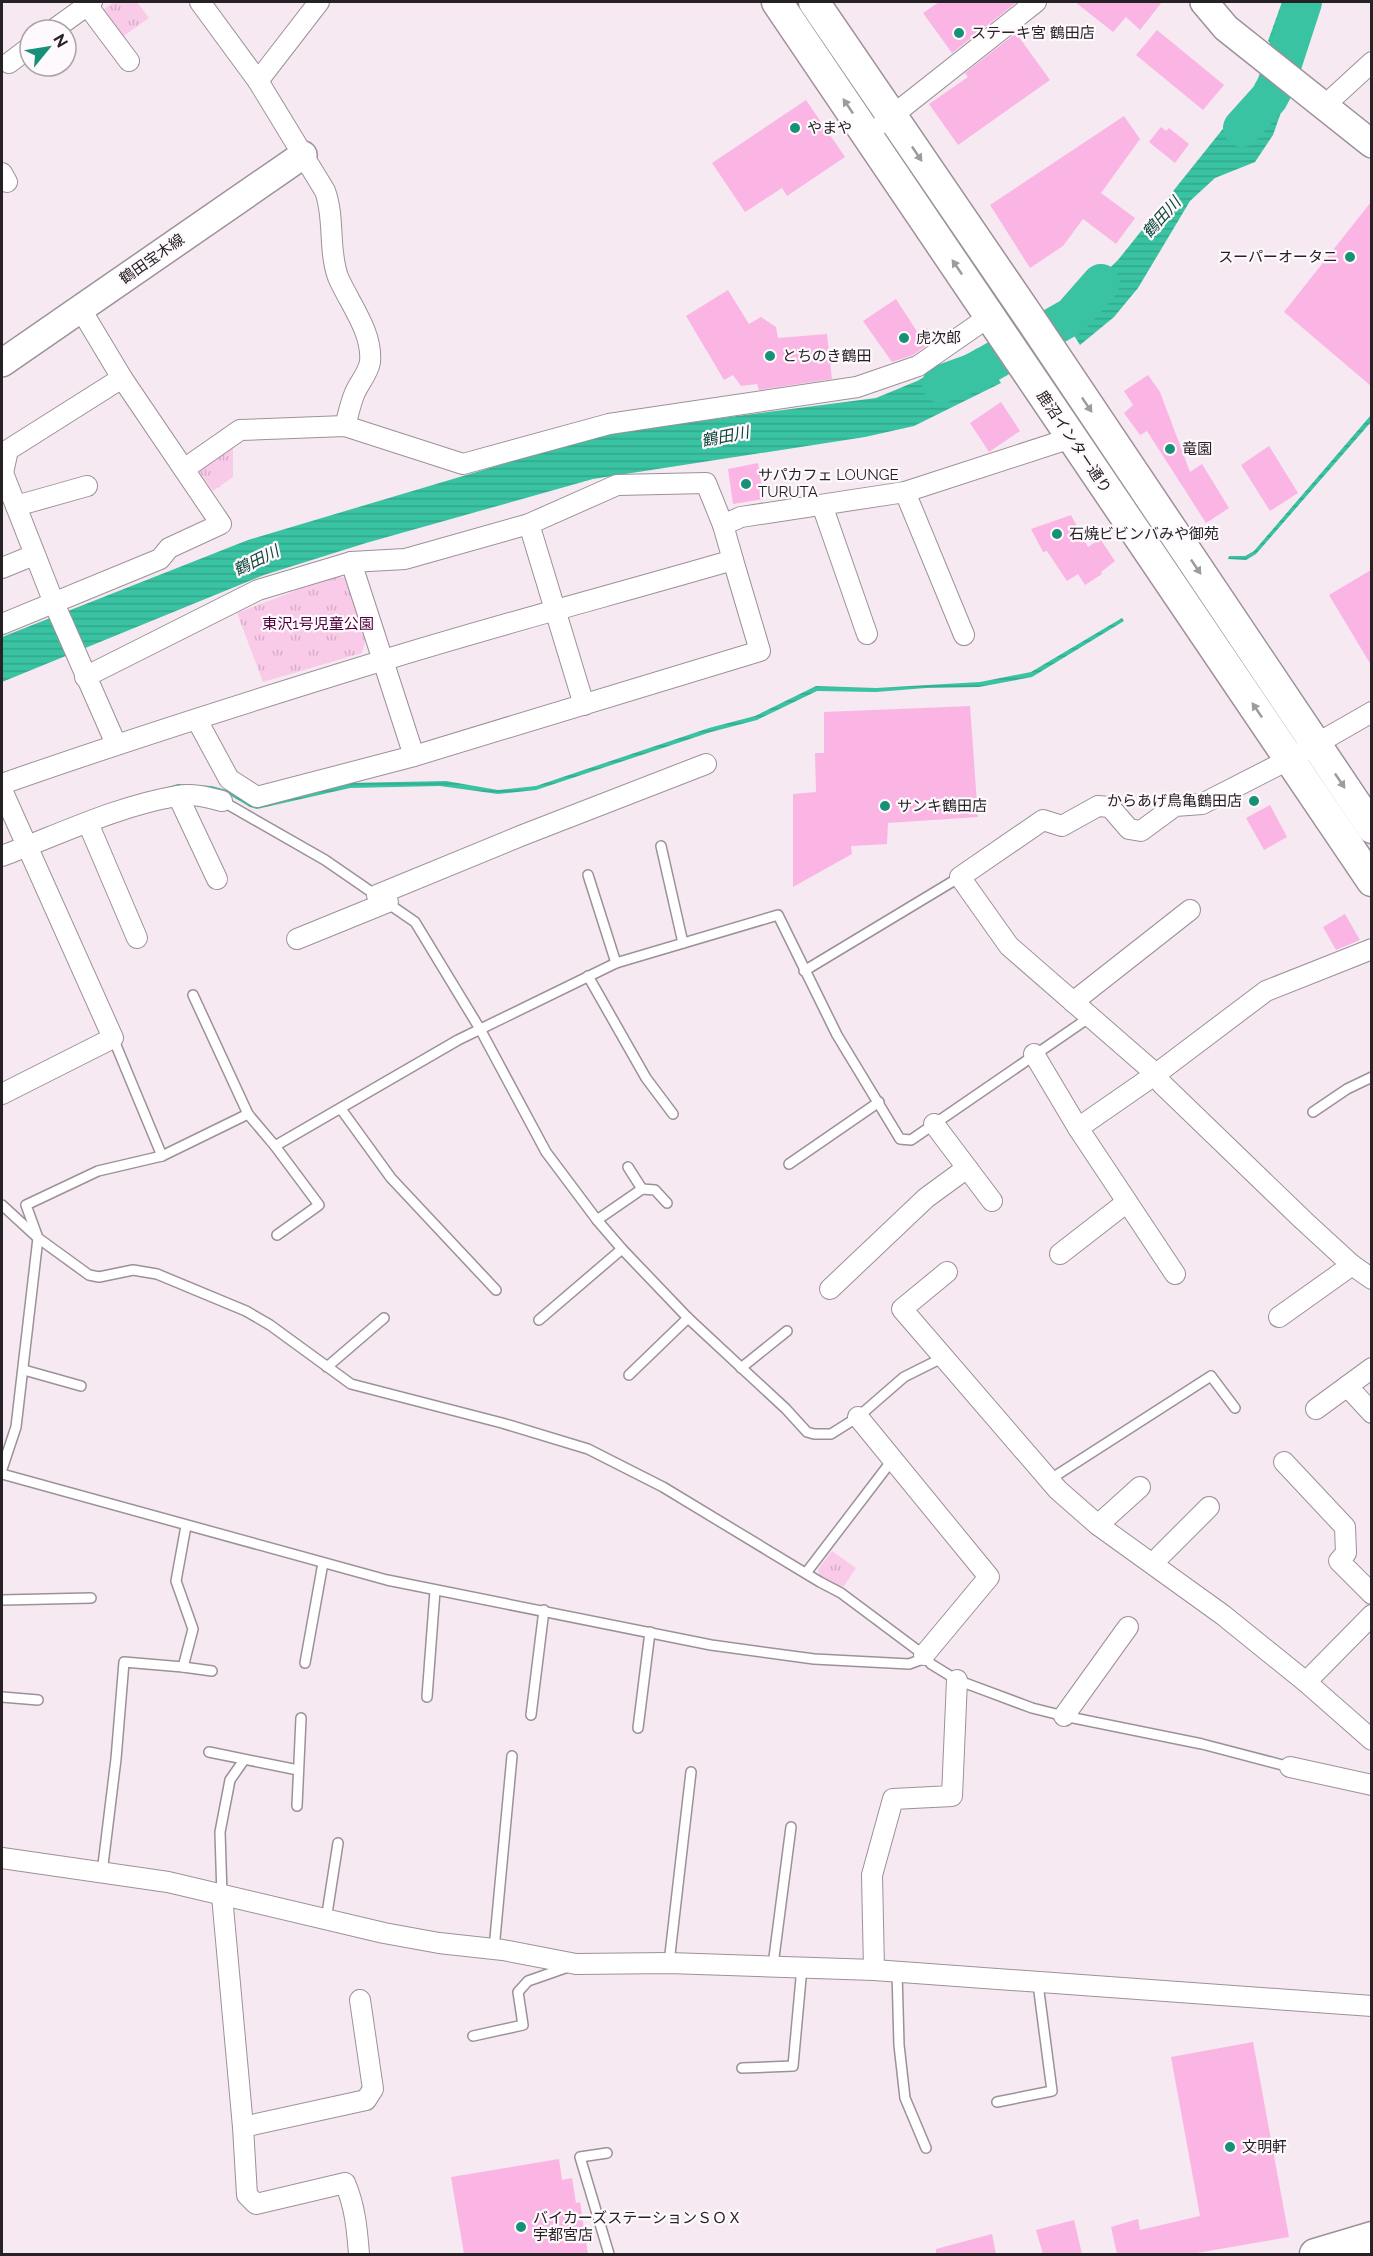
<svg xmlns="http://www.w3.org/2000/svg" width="1373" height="2256" font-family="Raleway,'Noto Sans JP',sans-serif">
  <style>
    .park { fill: url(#park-tufts) }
    .water { fill: url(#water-rules) }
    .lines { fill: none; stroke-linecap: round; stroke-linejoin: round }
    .river { stroke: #39c3a2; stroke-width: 38 }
    .building { fill: #fbb5e4 }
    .lane-casing { stroke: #9d9199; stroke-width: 12 }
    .street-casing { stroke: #9d9199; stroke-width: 22 }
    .secondary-casing { stroke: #9d9199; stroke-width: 30 }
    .primary-casing { stroke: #9d9199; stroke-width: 33 }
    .lane { stroke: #fff; stroke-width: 9 }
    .street { stroke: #fff; stroke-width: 20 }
    .secondary { stroke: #fff; stroke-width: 27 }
    .primary { stroke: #fff; stroke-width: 30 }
    .oneway { fill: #9d9b9c }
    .poi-dot { fill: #169177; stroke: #fef9fc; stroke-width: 2 }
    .labels { text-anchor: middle; stroke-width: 4.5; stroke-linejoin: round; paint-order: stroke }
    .poi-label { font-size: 15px; fill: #262124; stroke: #fef9fc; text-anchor: start }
    .street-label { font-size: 15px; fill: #262124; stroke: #fef9fc }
    .park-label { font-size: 15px; fill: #4c003c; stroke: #fef9fc }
    .water-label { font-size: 16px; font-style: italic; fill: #0e483a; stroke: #fef9fc }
  </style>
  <defs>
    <pattern id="park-tufts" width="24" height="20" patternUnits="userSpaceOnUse" patternTransform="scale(1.5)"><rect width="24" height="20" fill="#facbe9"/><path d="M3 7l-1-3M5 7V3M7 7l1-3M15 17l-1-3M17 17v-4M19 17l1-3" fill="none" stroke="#d6aec8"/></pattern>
    <pattern id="water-rules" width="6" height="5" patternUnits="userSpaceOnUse" patternTransform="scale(1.5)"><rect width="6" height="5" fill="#39c3a2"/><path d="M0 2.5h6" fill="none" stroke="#32a78b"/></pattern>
  </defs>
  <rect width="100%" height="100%" fill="#f6e9f1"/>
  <g class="park">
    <polygon points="114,2 137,2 149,18 118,40 103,17 104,9"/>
    <polygon points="233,442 233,477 213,491 200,473 202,463"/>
    <polygon points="334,576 346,578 365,642 362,653 263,682 237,613"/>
    <polygon points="832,1551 856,1568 842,1589 820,1578 818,1569"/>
  </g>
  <g class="water">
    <polygon points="1282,2 1321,2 1298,65 1268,41"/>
    <polygon points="1262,80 1286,98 1273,135 1255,162 1215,178 1190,201 1138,288 1114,317 1080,345 1061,315 1118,260"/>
    <polygon points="978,348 1001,383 914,426 865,437 593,479 366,543 264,575 2,682 2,637 248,540 607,433 876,398 917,381"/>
    <polygon points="1371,415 1371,422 1256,554 1246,560 1228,559 1229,556 1245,556 1254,551"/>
    <polygon points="1122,618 1124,621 1032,677 979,687 926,688 876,692 817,691 757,720 711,732 536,790 498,794 440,786 350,788 257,809 250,807 228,794 209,790 2,850 2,845 73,817 122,800 178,784 212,786 230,791 348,783 446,781 498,790 536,786 709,728 755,716 816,686 876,688 980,682 1031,672"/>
  </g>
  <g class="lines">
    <g class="river">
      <polyline points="1242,128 1269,98 1276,85 1303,2"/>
      <polyline points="941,384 983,369 985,366 1072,316 1101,283"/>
    </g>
  </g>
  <g class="building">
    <polygon points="939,2 1017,2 952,53 923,13"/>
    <polygon points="1075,2 1162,2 1140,30 1126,17 1113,32"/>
    <polygon points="1157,30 1224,85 1203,110 1136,55"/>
    <polygon points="1016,33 1050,80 958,145 929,104 968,77 965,73"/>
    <polygon points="806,100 845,157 787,196 782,188 745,212 712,163"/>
    <polygon points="1124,116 1140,139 1101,193 1135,218 1116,244 1083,219 1063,246 1030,268 990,205"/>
    <polygon points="1161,127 1166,131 1169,128 1189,144 1175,163 1149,142"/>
    <polygon points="1371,202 1371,386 1284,312"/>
    <polygon points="728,290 749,324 761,317 776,327 778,338 827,334 832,379 759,390 757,384 741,386 733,375 724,380 686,316"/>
    <polygon points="896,299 918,333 927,328 934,340 913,355 892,362 863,321"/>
    <polygon points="1148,375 1160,392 1190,472 1202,464 1229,508 1206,523 1147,431 1140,435 1124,413 1133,405 1124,391"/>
    <polygon points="1001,402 1020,431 989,452 970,423"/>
    <polygon points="1269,446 1298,493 1270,511 1241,465"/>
    <polygon points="758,463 764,499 733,504 728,469"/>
    <polygon points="1071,515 1088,547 1100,539 1115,561 1101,572 1102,574 1085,585 1078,574 1067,581 1047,551 1043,552 1031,529"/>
    <polygon points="1371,570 1371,665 1329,595"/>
    <polygon points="970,706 978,817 888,823 887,844 851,846 852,854 793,887 793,794 816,792 815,753 824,753 824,712"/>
    <polygon points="1270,805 1287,837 1264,850 1246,818"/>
    <polygon points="1345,914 1360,940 1336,950 1323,927"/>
    <polygon points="1253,2042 1289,2237 1191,2254 1117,2254 1111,2227 1138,2219 1140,2230 1200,2216 1171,2057"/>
    <polygon points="559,2159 562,2180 572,2178 576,2203 580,2202 588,2254 464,2254 451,2177"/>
    <polygon points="1074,2220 1082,2254 1043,2254 1036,2230"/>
    <polygon points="992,2234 996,2254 936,2254 936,2249"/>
  </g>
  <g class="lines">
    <g class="lane-casing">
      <g id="lane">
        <polyline points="222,801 325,860 415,922 480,1029 546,1152 597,1220 622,1249 688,1318 786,1409 807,1432 814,1434 831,1434 858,1417 904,1377 944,1357"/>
        <polyline points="661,846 683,943"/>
        <polyline points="588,875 616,963"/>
        <polyline points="804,971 960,877"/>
        <polyline points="588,976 646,1078 673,1114"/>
        <polyline points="193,995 248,1114"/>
        <polyline points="113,1038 162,1156"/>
        <polyline points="341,1109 391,1178 496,1290"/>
        <polyline points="1313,1112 1347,1089 1372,1077"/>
        <polyline points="789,1164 879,1102"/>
        <polyline points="628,1167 642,1189"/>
        <polyline points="2,1205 38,1238 89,1275 99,1277 133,1270 157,1274 246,1311 270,1325 351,1384 502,1423 588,1449 663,1487 820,1582 841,1593 924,1655 931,1664 957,1680 1032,1708 1064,1716 1202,1744 1290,1767"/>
        <polyline points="597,1220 642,1189 655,1190 667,1203"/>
        <polyline points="277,1235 319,1205 275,1146 458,1040 616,963 778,915 837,1035 900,1139 911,1140 1090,1017"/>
        <polyline points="539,1320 622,1249"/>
        <polyline points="327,1367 384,1318"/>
        <polyline points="741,1368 787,1331"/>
        <polyline points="24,1370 81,1386"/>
        <polyline points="629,1375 688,1318"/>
        <polyline points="2,1469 16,1427 38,1238 26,1205 98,1171 162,1156 248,1114 275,1146"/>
        <polyline points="2,1474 387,1580 711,1645 814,1659 909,1664 920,1660 924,1655"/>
        <polyline points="1049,1480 1211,1376 1235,1408"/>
        <polyline points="806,1573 893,1459"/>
        <polyline points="2,1600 91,1598"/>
        <polyline points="305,1663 323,1563"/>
        <polyline points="183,1667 212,1671"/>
        <polyline points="2,1697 38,1700"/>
        <polyline points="427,1697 435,1591"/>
        <polyline points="531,1715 544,1610"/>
        <polyline points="638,1728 650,1632"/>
        <polyline points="209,1752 298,1770"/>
        <polyline points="297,1806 301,1718"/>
        <polyline points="102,1873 116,1759 124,1662 183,1667 193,1629 176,1581 186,1526"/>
        <polyline points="222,1896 220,1832 230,1780 244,1760"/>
        <polyline points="326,1920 338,1843"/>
        <polyline points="494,1949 512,1756"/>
        <polyline points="669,1963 691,1772"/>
        <polyline points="773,1965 791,1827"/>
        <polyline points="897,1972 899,2045 905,2098 926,2148"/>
        <polyline points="473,2036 523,2025 518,1992 528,1981 568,1967"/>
        <polyline points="742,2068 793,2066 802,1967"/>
        <polyline points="997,2102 1052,2091 1038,1984"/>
        <polyline points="607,2153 580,2157 609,2254"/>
      </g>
    </g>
    <g class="street-casing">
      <g id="street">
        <polyline points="200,2 258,81 319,2"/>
        <polyline points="87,5 129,61"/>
        <polyline points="53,30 92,2"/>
        <polyline points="9,63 30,47"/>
        <path d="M258,81L325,191C335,218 328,249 338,277C349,303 373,332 370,362C368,374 358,384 354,395C350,405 348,416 345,426"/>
        <polyline points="1324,106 1372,62"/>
        <polyline points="883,123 1036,2"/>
        <polyline points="2,173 7,182"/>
        <polyline points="184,469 240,430 345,426 463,464 609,424 857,387 918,366 990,316"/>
        <polyline points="905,492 964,635"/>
        <polyline points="822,505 867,634"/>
        <polyline points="16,506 87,486"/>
        <polyline points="529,524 584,705"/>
        <polyline points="351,562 414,756"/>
        <polyline points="2,568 34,555"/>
        <polyline points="2,624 160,559 169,548 221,524 122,378 80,308"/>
        <polyline points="85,677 258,590 351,562 405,559 529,524 617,485 706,483 723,525"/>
        <polyline points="1372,712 1290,759 1202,804 1175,806 1141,831 1129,829 1110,807 1098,806 1062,826 1043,820 960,877 1009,946 1156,1074 1162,1084 1303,1220 1352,1265 1372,1279"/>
        <polyline points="197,720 229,779 257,797 414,756 760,651 733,560"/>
        <polyline points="116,744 54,603 3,473 8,450 122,378"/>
        <path d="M2,784C127,740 254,700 381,661C497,625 616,594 733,560L723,525L741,517L905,492L1071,438"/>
        <polyline points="2,790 113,1038 2,1094"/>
        <polyline points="178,796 217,879"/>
        <polyline points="88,823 137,938"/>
        <path d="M2,856C58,835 117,806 177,796C192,793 207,797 222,801"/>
        <polyline points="377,895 523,835 706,764"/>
        <polyline points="297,939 388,902"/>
        <polyline points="1073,1002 1190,910"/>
        <polyline points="1034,1054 1078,1128 1175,1274"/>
        <polyline points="934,1124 992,1201"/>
        <polyline points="1078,1128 1156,1074 1266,991 1372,949"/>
        <polyline points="1060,1254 1127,1202"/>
        <polyline points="947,1272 902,1309 1058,1490 1098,1525 1223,1615 1306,1682"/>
        <polyline points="830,1289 926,1198 967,1168"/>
        <polyline points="1279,1317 1352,1265"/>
        <polyline points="1347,1386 1372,1413"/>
        <polyline points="1316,1409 1372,1368"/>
        <polyline points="858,1417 989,1577 924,1655"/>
        <polyline points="1284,1462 1345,1527 1346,1553 1339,1561 1372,1594"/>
        <polyline points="1098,1525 1140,1487"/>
        <polyline points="1153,1563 1209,1507"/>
        <polyline points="1372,1615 1306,1682 1372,1740"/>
        <polyline points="1064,1716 1128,1627"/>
        <polyline points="1290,1767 1372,1785"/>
        <polyline points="2,1858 168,1882 384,1933 439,1943 503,1950 576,1964 669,1963 874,1970 1372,2006"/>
        <path d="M222,1896L243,2127L247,2195L256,2204L345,2183C355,2206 357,2229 359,2254"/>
        <polyline points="874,1970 872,1875 893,1799 952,1796 957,1680"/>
        <polyline points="243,2127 366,2100 373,2089 360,2000"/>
      </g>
    </g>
    <g class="secondary-casing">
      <g id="secondary">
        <polyline points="1204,2 1226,28 1372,144"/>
        <polyline points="2,363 303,155"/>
      </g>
    </g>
    <g class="primary-casing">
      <g id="primary">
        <polyline points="777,2 1372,881"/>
        <polyline points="814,2 1027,314 1372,828"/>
        <polyline points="1315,2254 1372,2237"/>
      </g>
    </g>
    <use href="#lane" class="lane"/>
    <use href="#street" class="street"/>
    <use href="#secondary" class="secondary"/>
    <use href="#primary" class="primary"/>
  </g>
  <defs><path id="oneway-solid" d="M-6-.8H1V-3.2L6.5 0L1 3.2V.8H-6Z" transform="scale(1.5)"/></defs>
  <g class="oneway">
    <use href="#oneway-solid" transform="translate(848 106) rotate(-124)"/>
    <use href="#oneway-solid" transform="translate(917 154) rotate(56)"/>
    <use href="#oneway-solid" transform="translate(957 267) rotate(-124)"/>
    <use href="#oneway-solid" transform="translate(1087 405) rotate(56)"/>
    <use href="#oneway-solid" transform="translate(1196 567) rotate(56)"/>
    <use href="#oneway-solid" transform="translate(1257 710) rotate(-124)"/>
    <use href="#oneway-solid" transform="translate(1340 781) rotate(56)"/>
  </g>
  <g class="poi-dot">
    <circle cx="959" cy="33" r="6"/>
    <circle cx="795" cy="128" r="6"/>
    <circle cx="1350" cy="257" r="6"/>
    <circle cx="904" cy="338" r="6"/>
    <circle cx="770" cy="356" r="6"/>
    <circle cx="1170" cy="449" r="6"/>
    <circle cx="746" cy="484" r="6"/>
    <circle cx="1057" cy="534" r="6"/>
    <circle cx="1254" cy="801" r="6"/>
    <circle cx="885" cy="806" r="6"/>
    <circle cx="1230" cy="2147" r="6"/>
    <circle cx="521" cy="2227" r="6"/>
  </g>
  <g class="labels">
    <g class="poi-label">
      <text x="971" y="38">ステーキ宮 鶴田店</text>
      <text x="807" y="133">やまや</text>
      <text x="1338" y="262" text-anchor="end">スーパーオータニ</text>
      <text x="916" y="343">虎次郎</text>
      <text x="782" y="361">とちのき鶴田</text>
      <text x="1182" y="454">竜園</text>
      <text x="758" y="480">サパカフェ LOUNGE<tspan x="758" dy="17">TURUTA</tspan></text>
      <text x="1069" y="539">石焼ビビンバみや御苑</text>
      <text x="1242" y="806" text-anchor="end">からあげ鳥亀鶴田店</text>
      <text x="897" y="811">サンキ鶴田店</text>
      <text x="1242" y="2152">文明軒</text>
      <text x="533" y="2223">バイカーズステーションＳＯＸ<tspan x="533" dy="17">宇都宮店</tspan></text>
    </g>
    <g class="street-label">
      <text transform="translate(152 259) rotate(-35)" y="5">鶴田宝木線</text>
      <text transform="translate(1074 442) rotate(56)" y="5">鹿沼インター通り</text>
    </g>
    <g class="park-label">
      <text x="318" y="629">東沢1号児童公園</text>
    </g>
    <g class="water-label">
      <text transform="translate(1161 217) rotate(-48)" y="6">鶴田川</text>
      <text transform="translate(725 436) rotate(-11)" y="6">鶴田川</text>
      <text transform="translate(256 560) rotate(-26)" y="6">鶴田川</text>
    </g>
  </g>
  <rect width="1373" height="2256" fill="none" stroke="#262124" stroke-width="6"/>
  <g transform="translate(48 48) rotate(60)"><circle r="28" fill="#fef9fc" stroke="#a8a3a6" stroke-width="1.5"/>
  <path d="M0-4.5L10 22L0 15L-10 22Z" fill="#169177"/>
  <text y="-9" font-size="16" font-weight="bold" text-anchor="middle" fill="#262124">N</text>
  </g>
</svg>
